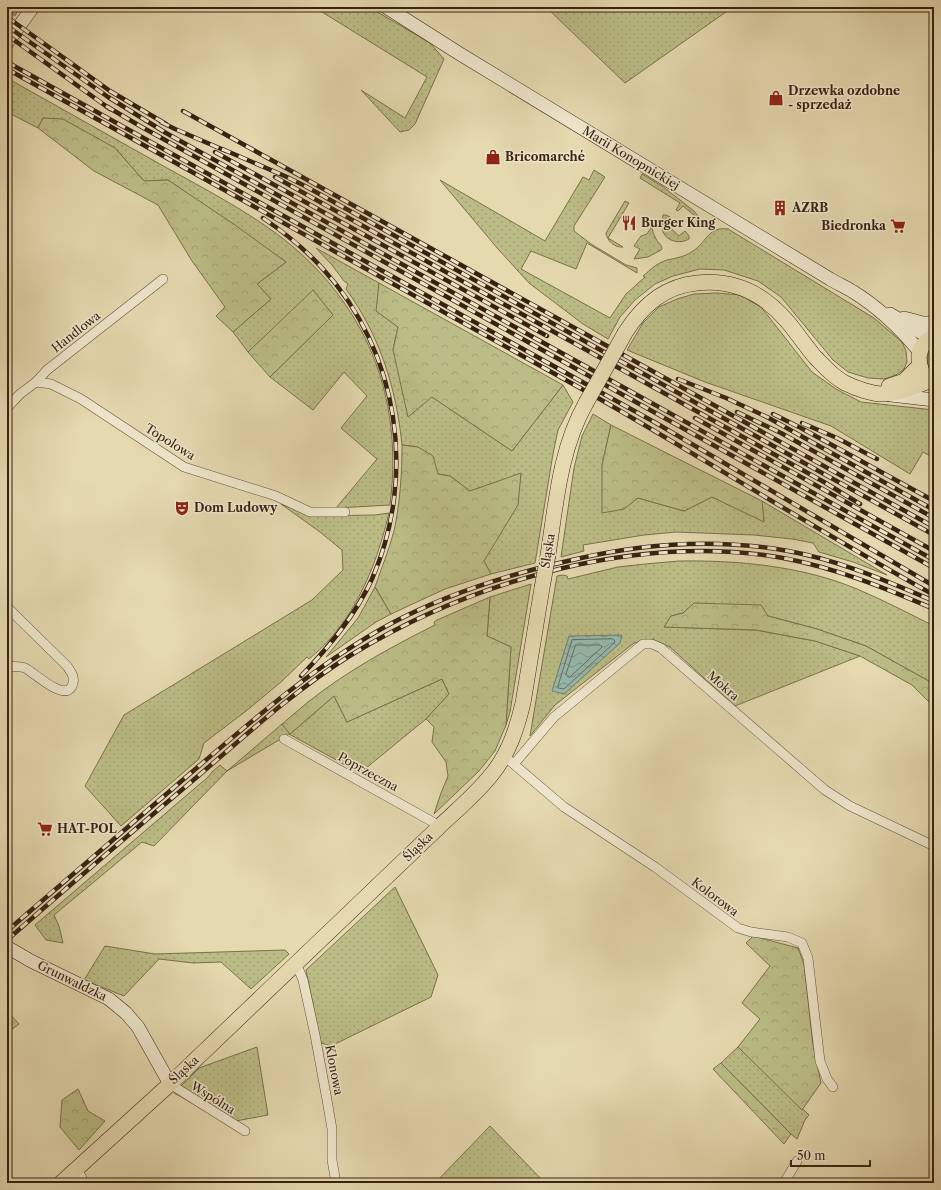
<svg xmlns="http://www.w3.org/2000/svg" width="941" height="1190" font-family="'Libre Caslon Text',serif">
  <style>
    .grass { fill: url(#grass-dots); stroke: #7a704c }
    .forest { fill: url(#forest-crowns); stroke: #7a704c }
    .garden { fill: url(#garden-furrows); stroke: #7a704c }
    .water { fill: url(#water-waves); stroke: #707d70 }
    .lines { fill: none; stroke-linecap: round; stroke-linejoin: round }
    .shore { stroke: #666e60; stroke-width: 1 }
    .street-casing { stroke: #62503a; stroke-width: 10 }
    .secondary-casing { stroke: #372212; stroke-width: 14 }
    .primary-casing { stroke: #372212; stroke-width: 16 }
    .street { stroke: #eee6cc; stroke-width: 9 }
    .secondary { stroke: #eee6cc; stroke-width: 13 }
    .primary { stroke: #e5d9b0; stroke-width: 15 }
    .rail-casing { stroke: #372212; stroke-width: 4.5 }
    .rail { stroke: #eee6cc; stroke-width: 3; stroke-dasharray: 9; stroke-linecap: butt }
    .primary-bridge-casing { stroke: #372212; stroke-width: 16; stroke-linecap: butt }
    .primary-bridge { stroke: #e5d9b0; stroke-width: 15 }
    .labels { text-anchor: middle; stroke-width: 3; stroke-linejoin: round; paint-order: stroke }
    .poi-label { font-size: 12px; font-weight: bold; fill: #372212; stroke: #eee6cc; text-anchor: start }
    .street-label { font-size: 12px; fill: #372212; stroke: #eee6cc }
  </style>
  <defs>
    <pattern id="grass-dots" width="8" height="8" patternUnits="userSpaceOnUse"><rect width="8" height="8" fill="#bcbd86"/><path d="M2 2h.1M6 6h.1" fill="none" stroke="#a2a273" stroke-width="1.8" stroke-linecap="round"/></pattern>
    <pattern id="forest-crowns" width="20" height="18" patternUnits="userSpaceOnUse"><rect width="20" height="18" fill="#bcbd86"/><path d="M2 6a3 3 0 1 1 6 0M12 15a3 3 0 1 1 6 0" fill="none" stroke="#a2a273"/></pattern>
    <pattern id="garden-furrows" width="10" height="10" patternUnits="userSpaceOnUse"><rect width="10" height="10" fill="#bcbd86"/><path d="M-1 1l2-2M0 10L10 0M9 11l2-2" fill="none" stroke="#a2a273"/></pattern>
    <pattern id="water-waves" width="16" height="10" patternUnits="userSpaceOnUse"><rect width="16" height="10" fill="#96baaf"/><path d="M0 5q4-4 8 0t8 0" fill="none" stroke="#7b978d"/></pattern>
  </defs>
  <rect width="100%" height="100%" fill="#e5d9b0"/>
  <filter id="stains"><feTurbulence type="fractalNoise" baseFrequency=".005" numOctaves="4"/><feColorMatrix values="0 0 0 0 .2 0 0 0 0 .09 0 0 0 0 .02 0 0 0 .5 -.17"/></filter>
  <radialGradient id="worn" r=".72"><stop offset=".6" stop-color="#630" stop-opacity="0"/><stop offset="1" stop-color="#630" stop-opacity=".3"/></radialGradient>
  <g class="grass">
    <polygon points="7,7 19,7 15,16 7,9"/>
    <polygon points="314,7 369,7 430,43 444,59 415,124 409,130 400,132 361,90 405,118 427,77"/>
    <polygon points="546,7 733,7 625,83"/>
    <path d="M7,78C60,108 114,138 167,168C205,189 243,209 277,234C366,301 404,396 390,505L336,508L377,459L341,428L367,396L344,372L313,410L270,377L333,315L313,291L248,352L233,332L271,299L257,284L286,262L168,180L144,181L115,148L43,118L38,128L7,112Z"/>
    <path d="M594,170L605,177L574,226V231L591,244L626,265L637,268V273L587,243L576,269L531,251L521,269L610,318L626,294L645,277L643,276C650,270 657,263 667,260C676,258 685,257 693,251C707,242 708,226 728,229L874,318L902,342L906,351L907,362L904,369L896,375L884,379L868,378L848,372L833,360L781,297L758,281L724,270L700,269L673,276L655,284L635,300L620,317L608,339L583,324L529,283L498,249L440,180L545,241L583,177L589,180Z"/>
    <polygon points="642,174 662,186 694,211 698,216 699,220 697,223 693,224 690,222 695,216 683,206 678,211 676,210 680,203 640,178"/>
    <path d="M625,201L629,203L608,238L623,247C615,248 607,241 606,233Z"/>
    <path d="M663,215H666L670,217L665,223L679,236L685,231L689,236V239C681,244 667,242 663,232C662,227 662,220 663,215Z"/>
    <path d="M651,221C652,226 652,232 655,237C657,242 661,244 662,248L661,250L648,257L634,259L640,249L634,246L641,236L647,234L651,228L650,222Z"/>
    <path d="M316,248L379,283L377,311L398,327L393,350L432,397L512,451L563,385L573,402L558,430L553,454L535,563L491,574L483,561L517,505L521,474L470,491L450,476L438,474L418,447L402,445C396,387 380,336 346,289L348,284L344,281L332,265Z"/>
    <polygon points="717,293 740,295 761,307 812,372 836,389 861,402 934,410 934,458 923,452 910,474 831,426 705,382 627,350 643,323 659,307 677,299 694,294"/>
    <polygon points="593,414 611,425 602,465 623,509 638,498 684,511 712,497 764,521 762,501 887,575 853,562 819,552 813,543 792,539 754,535 676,532 644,535 583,545 584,551 561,557 574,468 582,436"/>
    <path d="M281,504L310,516L375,515L389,513C378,559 361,604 329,640C323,647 316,653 309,659L307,657L281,682L246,711L204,743L199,759L121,826L85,786L124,715L312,600L343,570L342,550L320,532Z"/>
    <path d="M679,561C737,560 802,566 857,589C883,600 908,613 934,626V684L866,646L817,629L768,616L695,603L683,613L671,616L664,627L756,630L815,641L860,656L735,706L670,647L652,639L634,643L555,705L530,736L557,576L563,575L567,576L568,579L618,567L645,564Z"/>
    <polygon points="531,584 510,712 506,725 511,647 487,636 490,597"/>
    <polygon points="375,587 391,614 376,622 326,657 358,618"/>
    <polygon points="442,679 449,694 426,719 360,773 289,734 227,771 154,846 142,842 54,915 59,926 63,943 46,940 35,925 208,777 213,771 220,765 227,771 282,724 290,734 334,696 347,722"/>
    <polygon points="395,887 438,975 431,997 331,1046 321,1043 306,970"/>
    <polygon points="105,946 155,954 285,950 289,954 251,989 221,962 193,963 159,959 124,996 84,980"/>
    <polygon points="7,1011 19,1024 7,1033"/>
    <polygon points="257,1047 268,1115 225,1123 185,1099 174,1093 199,1068"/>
    <polygon points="738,1047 809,1115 805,1120 797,1139 791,1134 721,1063"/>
    <polygon points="490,1126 545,1183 435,1183"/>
  </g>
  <g class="forest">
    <polygon points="43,118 63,119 115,148 144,181 168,180 235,225 286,262 257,284 271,299 233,332 216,316 225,307 192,261 158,205 94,171 38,128"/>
    <polygon points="379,283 563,385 512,451 432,397 408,417 393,350 398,327 376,311"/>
    <polygon points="313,290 333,315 270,377 248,352"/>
    <polygon points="611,425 762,501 764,522 712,497 684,511 638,498 624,509 602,513 602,465"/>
    <path d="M402,445L418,447L433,456L438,474L450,476L470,491L521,473L518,505L484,561L491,574L445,589L391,614L375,587C381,569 389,550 394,531C400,503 402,474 402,445Z"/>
    <path d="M490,597L487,636L511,647L506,725L495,751L479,771L434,814L441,793L448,776L446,762L432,742L434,727L426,719L449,694L442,679L347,722L334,696L290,734L282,724C291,717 299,709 308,702C347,671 391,647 435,625L434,622L437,620Z"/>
    <polygon points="694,603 761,605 768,616 817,629 866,646 934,684 934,707 912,685 860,656 815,641 756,630 664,627 671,616 683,613"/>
    <polygon points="753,936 798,948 804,964 813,1045 821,1083 802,1110 738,1047 760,1019 742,1003 770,966 746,943"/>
    <polygon points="721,1063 791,1134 784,1144 713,1069"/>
    <polygon points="78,1089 88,1111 105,1121 79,1150 60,1127 62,1100"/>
  </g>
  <path class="garden" d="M934,346V374C925,366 925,354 934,346Z"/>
  <polygon class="water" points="622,635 620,643 564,694 552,691 569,636"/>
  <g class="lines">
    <g class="shore">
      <polygon points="613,639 615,641 614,643 564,689 558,688 558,686 572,640"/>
      <polygon points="576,645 600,645 602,647 570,677 568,677 566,675"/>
    </g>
    <g class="street-casing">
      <g id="street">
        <polyline points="36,382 51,384 81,399 184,467 276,496 310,512 345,512"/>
        <polyline points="7,408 20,394 36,382 47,370 163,279"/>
        <path d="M7,607L67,666C71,672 76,678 72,686C64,702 35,673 25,668C19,666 13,667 7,666"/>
        <polyline points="284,739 440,826"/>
        <polyline points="510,761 564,807 655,867 738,928 751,932 788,937 802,943 808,958 820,1061 827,1079 833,1087"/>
        <polyline points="514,764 554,717 643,644 652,644 661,648 825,790 850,806 934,846"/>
        <polyline points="296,963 303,980 315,1035 327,1100 332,1129 332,1160 336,1183"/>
        <polyline points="170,1084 245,1131"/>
        <polyline points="75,1170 81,1176 84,1183"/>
        <polyline points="784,1183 797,1161"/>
      </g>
    </g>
    <g class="secondary-casing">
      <g id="secondary">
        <path d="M386,7L460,54L830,279C837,283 845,287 852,291C878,307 901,329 920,352"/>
        <polyline points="7,43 33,7"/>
        <polyline points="890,314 930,338"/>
        <polyline points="904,318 923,323 934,323"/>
        <polyline points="891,395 934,400"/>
        <polyline points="7,947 31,961 109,999 126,1013 138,1027 170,1084"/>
      </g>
    </g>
    <g class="primary-casing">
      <g id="primary">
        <path d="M625,333C642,306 664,286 697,283C734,279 763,293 787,321C797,333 805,345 815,357C824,366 833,377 845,383C855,388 874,395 885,394C900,393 916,386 929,381"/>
        <path d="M923,374C916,358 918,345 934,336"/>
        <polyline points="889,386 904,381 919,366"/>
        <path d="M548,555C556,503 560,449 586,403"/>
        <path d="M61,1183L170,1084L440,826C458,809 477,793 492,774C509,753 517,728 523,703L542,588"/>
      </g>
    </g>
    <use href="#street" class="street"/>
    <use href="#secondary" class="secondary"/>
    <use href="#primary" class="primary"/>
    <g class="rail-casing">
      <g id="rail">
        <polyline points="7,17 110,91 166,124"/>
        <polyline points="7,26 108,97 166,133 934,560"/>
        <polyline points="7,35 110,109"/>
        <polyline points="7,62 656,423 934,586"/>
        <path d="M7,69L598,398C711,463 820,532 934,595"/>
        <polyline points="106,106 140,126 934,568"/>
        <polyline points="183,111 934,527"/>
        <polyline points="161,122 175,129 226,151"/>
        <polyline points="222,149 287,177 305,186 934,535"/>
        <polyline points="215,152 547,336"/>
        <polyline points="275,177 824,482 860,504"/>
        <path d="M263,218C285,233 305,249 323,269C399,352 417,476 372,579C355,616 329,647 301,676"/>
        <polyline points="678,379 726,398 767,417 934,510"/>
        <polyline points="737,412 781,433 934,518"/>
        <polyline points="773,414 801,428 934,501"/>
        <polyline points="695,418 934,551"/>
        <polyline points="802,423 837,438 877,459"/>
        <path d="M7,931C68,878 130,825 192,772C256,717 318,663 392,623C449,593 510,574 572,560C644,543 716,538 788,551C839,560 886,581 934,601"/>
        <path d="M7,940C70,885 133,831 197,777C246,735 295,690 351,655C473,580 640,533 783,558C836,568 885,588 934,609"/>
      </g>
    </g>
    <use href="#rail" class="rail"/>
    <g class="primary-bridge-casing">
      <g id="primary-bridge">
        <polyline points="586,403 625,333"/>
        <polyline points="542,588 548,555"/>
      </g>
    </g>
    <use href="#primary-bridge" class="primary-bridge"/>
  </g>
  <defs>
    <g id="shop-bare" transform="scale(1.2)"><path d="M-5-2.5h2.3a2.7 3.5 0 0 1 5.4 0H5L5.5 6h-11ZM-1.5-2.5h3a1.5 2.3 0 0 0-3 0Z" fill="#8f2418" stroke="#eee6cc" stroke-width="2.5" paint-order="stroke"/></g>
    <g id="building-bare" transform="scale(1.2)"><path d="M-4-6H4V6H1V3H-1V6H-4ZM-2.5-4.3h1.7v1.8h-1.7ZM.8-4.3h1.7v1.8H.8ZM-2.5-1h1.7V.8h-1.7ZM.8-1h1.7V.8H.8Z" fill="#8f2418" stroke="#eee6cc" stroke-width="2.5" paint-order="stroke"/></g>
    <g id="restaurant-bare" transform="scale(1.2)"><path d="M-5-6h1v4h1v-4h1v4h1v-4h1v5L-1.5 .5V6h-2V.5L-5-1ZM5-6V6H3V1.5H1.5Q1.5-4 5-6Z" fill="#8f2418" stroke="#eee6cc" stroke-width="2.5" paint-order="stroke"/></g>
    <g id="supermarket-bare" transform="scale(1.2)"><path d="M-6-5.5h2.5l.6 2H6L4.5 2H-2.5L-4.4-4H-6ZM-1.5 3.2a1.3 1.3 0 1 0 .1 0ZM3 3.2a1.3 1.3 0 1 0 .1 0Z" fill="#8f2418" stroke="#eee6cc" stroke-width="2.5" paint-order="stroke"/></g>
    <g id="theatre-bare" transform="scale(1.2)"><path d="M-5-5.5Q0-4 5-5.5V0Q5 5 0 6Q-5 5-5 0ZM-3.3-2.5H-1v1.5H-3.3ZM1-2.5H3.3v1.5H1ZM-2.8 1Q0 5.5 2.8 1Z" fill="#8f2418" stroke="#eee6cc" stroke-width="2.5" paint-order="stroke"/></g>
  </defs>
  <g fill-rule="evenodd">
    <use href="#shop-bare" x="776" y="98"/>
    <use href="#shop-bare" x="493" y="157"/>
    <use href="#building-bare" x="780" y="208"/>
    <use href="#restaurant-bare" x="629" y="223"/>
    <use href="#supermarket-bare" x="898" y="226"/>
    <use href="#theatre-bare" x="182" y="508"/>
    <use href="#supermarket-bare" x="45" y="829"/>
  </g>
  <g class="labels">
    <g class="poi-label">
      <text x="788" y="95">Drzewka ozdobne<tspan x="788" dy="14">- sprzedaż</tspan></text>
      <text x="505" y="161">Bricomarché</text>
      <text x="792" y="212">AZRB</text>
      <text x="641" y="227">Burger King</text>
      <text x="886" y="230" text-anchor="end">Biedronka</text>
      <text x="194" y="512">Dom Ludowy</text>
      <text x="57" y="833">HAT-POL</text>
    </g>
    <g class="street-label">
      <text transform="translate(631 158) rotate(31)" y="4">Marii Konopnickiej</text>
      <text transform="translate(76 332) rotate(-38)" y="4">Handlowa</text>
      <text transform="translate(170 442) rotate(32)" y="4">Topolowa</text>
      <text transform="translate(548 551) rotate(-81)" y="4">Śląska</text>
      <text transform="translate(723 686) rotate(41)" y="4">Mokra</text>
      <text transform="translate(368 772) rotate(29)" y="4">Poprzeczna</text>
      <text transform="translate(418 847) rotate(-44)" y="4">Śląska</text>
      <text transform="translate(715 897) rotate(37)" y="4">Kolorowa</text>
      <text transform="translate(72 981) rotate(26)" y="4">Grunwaldzka</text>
      <text transform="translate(184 1070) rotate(-43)" y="4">Śląska</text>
      <text transform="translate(334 1070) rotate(79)" y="4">Klonowa</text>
      <text transform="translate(213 1098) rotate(32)" y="4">Wspólna</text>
    </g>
  </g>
  <rect width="941" height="1190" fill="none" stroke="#e5d9b0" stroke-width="24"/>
  <rect x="8" y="8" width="925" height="1174" fill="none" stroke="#372212" stroke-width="2"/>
  <rect x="12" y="12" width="917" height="1166" fill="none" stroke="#372212"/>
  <path d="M791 1160v6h79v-6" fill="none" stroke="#372212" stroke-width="2"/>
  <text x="797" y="1160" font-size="12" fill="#372212" stroke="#eee6cc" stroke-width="3" paint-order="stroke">50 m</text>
  <rect width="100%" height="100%" filter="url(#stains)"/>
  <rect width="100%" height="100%" fill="url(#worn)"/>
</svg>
